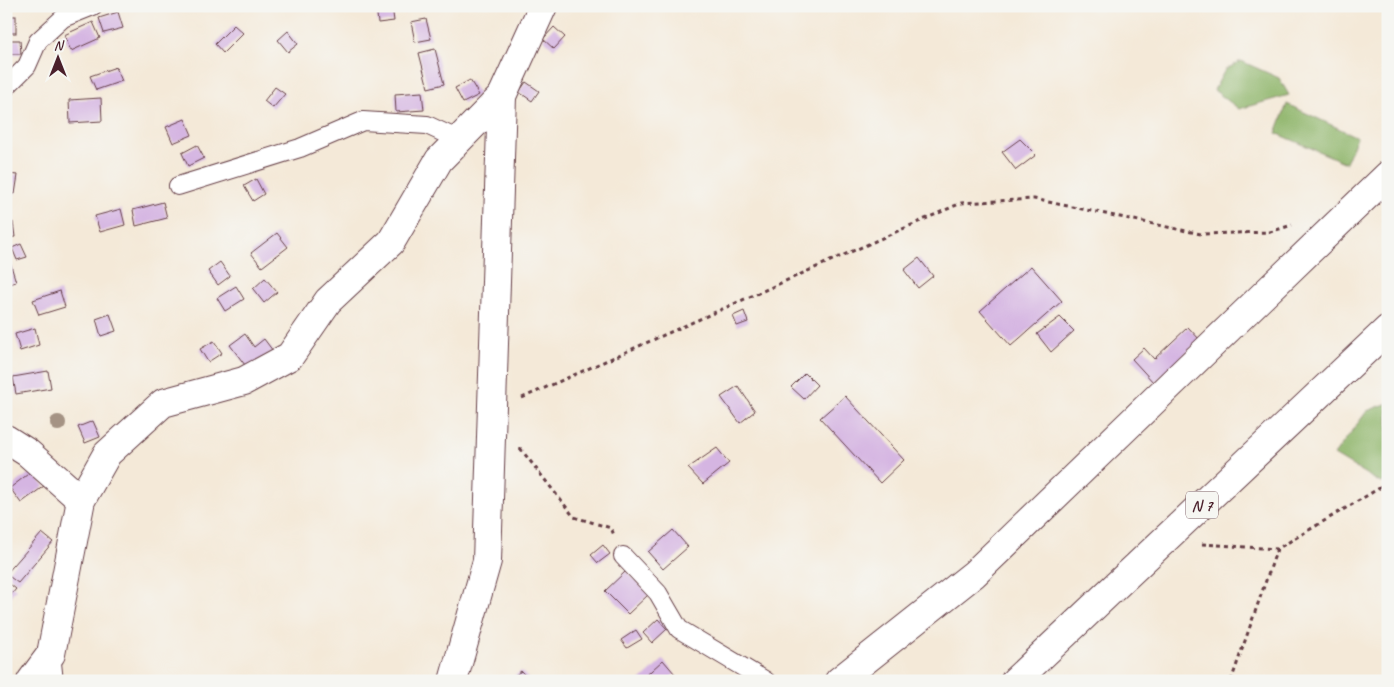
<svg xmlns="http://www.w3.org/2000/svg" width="1394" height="687" font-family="Caveat,sans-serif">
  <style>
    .forest { fill: #8fb56a; stroke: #6c6a4a }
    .building { fill: #d5b5e2 }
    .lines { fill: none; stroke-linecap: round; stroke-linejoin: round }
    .service-casing { stroke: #643d45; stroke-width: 20 }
    .minor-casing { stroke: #643d45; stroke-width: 30 }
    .trunk-casing { stroke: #643d45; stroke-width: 30 }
    .path { stroke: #643d45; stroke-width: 3; stroke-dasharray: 4 4; stroke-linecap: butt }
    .service { stroke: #fff; stroke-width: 18 }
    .minor { stroke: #fff; stroke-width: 28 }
    .trunk { stroke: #fff; stroke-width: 28 }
    .tree { fill: #a59384 }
    .labels { text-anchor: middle; stroke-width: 4; stroke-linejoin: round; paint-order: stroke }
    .shield { fill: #f6f6f2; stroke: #7e6067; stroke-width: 1 }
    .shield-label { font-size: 16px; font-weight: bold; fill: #4a1f2b }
  </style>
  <rect width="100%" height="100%" fill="#f6f6f2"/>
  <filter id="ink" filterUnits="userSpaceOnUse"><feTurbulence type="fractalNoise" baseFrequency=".02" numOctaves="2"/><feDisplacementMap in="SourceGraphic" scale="10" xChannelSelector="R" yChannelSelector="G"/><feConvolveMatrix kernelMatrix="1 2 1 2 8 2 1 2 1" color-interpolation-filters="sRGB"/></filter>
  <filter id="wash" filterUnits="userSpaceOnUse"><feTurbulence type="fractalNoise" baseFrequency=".0096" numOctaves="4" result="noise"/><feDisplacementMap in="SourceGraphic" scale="20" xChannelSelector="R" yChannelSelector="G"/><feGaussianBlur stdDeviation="1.12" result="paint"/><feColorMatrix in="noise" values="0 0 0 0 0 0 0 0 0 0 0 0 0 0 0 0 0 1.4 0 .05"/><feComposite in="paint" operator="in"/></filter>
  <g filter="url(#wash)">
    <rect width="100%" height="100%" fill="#f4e9d8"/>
    <g class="forest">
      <polygon points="1241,61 1279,78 1289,95 1239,109 1214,90 1225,70"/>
      <polygon points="1287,104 1357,137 1346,163 1276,133"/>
      <polygon points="1388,403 1388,480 1381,483 1334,455 1367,411"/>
    </g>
    <g id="blocks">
      <g class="building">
        <polygon points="376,6 392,6 394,21 378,23"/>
        <polygon points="118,12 123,28 104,33 99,18"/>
        <rect x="6" y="16" width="10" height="17"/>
        <polygon points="426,19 431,39 415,42 411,22"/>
        <polygon points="93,22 100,38 71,51 64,35"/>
        <polygon points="234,25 243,33 223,53 215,44"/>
        <polygon points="554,27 565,37 554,49 543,39"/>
        <polygon points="288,31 298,44 288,52 278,40"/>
        <polygon points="6,40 20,40 21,54 6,54"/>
        <polygon points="435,49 444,84 428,88 419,53"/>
        <polygon points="116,67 122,81 96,90 90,76"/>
        <polygon points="470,80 479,95 463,103 455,88"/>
        <polygon points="526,82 539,91 532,101 519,92"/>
        <polygon points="275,87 285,94 273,108 264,101"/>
        <polygon points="422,92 424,110 396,112 395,94"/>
        <polygon points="101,98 102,121 70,123 69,100"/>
        <polygon points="185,119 192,135 173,143 166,127"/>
        <polygon points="1020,139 1036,155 1016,170 1002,152"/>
        <polygon points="197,145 204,158 188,166 182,153"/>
        <polygon points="6,174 18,175 15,194 6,193"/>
        <polygon points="256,179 264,194 253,201 244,186"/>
        <polygon points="163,202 167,218 136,226 133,210"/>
        <polygon points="121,209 125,225 100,232 95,216"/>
        <polygon points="6,222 13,222 15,237 6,238"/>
        <polygon points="277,233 288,247 262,267 251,253"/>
        <polygon points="21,244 27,257 17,260 12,248"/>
        <polygon points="6,249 16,282 6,285"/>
        <polygon points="919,258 933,276 918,288 904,270"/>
        <polygon points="220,262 230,276 218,285 208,271"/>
        <polygon points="1031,266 1062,301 1011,346 980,311"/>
        <polygon points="265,278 277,292 264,303 253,289"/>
        <polygon points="236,286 244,299 225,311 217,298"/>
        <polygon points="60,291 65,307 39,315 33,300"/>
        <polygon points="744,311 748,322 737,326 733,316"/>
        <polygon points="110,314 116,331 101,336 96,319"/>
        <polygon points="1060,317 1074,331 1051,352 1037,334"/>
        <polygon points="1188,327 1200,340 1154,383 1132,359 1144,348 1154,359"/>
        <polygon points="35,328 39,345 20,351 15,334"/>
        <polygon points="245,334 254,347 264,339 273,351 248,369 230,345"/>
        <polygon points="214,341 222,353 208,362 200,349"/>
        <polygon points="48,371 51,388 16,394 13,377"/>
        <polygon points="805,373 817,385 804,399 791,387"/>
        <polygon points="738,386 755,411 740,423 721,397"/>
        <polygon points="845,396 904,460 880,483 820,418"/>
        <polygon points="93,421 100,437 85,443 78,427"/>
        <polygon points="717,448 729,463 703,484 688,468"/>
        <polygon points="32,471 44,486 21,503 10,488"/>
        <polygon points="673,530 688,547 663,569 648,552"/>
        <polygon points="42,533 53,542 18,583 6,574"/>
        <polygon points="603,545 610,554 598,563 591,555"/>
        <polygon points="626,571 649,594 628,614 605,591"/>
        <polygon points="6,581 16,589 6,601"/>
        <polygon points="658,619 667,629 652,643 643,633"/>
        <polygon points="636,630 642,639 627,648 621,640"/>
        <polygon points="663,660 675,674 667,681 640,681"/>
        <polygon points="521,671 530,681 508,681"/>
      </g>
    </g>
  </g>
  <g filter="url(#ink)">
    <use href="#blocks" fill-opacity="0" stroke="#643d45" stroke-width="1"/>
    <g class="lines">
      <g class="service-casing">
        <g id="service">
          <polyline points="6,87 27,66 38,41 63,18 93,6"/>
          <polyline points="178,186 300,148 363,121 427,125 459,140"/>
          <polyline points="623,556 658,593 679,629 766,681"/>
          <polyline points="51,654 54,681"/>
        </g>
      </g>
      <g class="minor-casing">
        <g id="minor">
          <polyline points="6,439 28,453 81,500"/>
          <polyline points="31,681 51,654 81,500 107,454 163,403 244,381 290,356 328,301 391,242 439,160 502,96"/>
          <polyline points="453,681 487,561 502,96 543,6"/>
          <polyline points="839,681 974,574 1388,175"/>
        </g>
      </g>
      <g class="trunk-casing">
        <polyline id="trunk" points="1015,681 1388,329"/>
      </g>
      <g class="path">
        <polyline points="522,398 961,203 1034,199 1201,234 1270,232 1292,225"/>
        <polyline points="520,448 574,517 611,528 614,535"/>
        <polyline points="1202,544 1277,549 1388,483"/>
        <polyline points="1231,681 1277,549"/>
      </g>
      <use href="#service" class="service"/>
      <use href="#minor" class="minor"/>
      <use href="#trunk" class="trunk"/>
    </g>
    <circle class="tree" cx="58" cy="423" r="8"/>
  </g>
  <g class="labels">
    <rect class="shield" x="1186" y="491.5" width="32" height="27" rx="4"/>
    <g class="shield-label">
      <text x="1202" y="511">N 7</text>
    </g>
  </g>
  <rect width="1394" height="687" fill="none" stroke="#f6f6f2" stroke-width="25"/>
  <g transform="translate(58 58)" stroke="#f6f6f2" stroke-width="4" paint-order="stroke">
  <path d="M0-4L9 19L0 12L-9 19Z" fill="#4a1f2b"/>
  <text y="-8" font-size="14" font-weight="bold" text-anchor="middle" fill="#4a1f2b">N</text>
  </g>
</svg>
